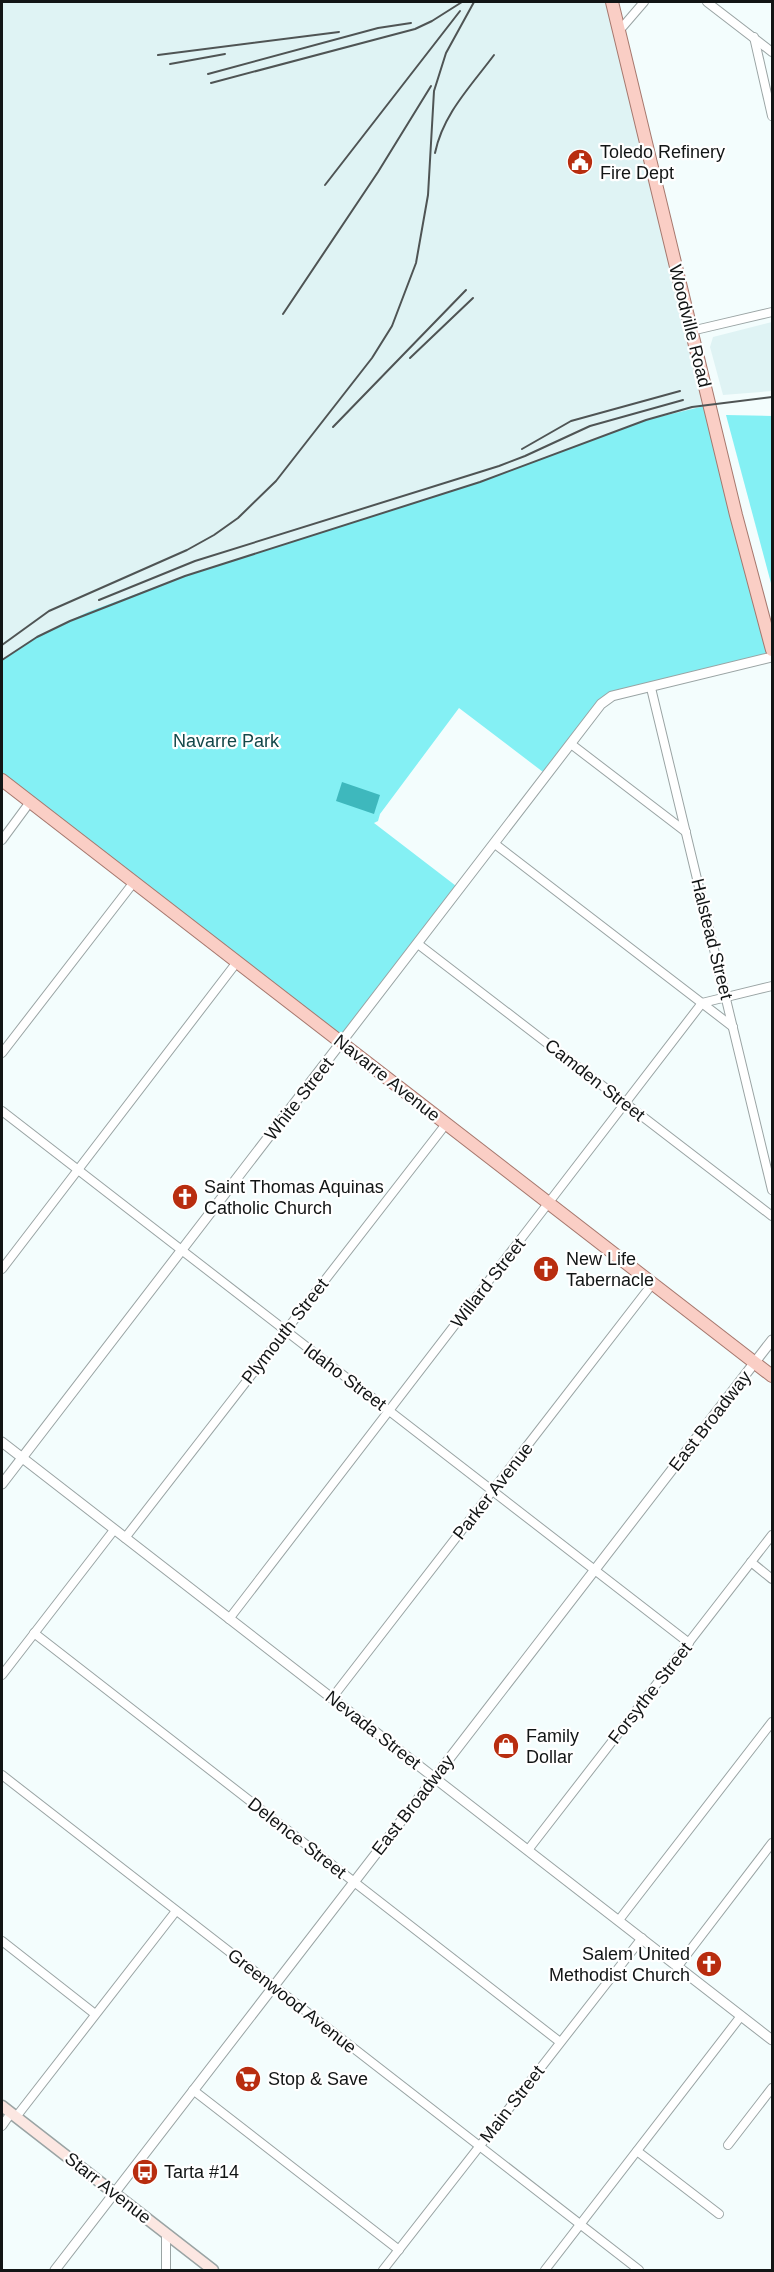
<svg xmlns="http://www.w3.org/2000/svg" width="774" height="2272" font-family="Arial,sans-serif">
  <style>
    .built { fill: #dff3f4 }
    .green { fill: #84f0f4 }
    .water { fill: #3eb8bd }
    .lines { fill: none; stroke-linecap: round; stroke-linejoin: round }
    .minor-casing { stroke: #9aa4a4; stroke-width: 10 }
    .tertiary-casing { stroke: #9aa4a4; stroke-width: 11 }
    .secondary-casing { stroke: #9aa4a4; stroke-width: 13 }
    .primary-casing { stroke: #a6786e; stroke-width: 14 }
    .minor { stroke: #fff; stroke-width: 8 }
    .tertiary { stroke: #fff; stroke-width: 9 }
    .secondary { stroke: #fce7e2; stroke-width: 10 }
    .primary { stroke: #facec5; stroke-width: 12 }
    .rail { stroke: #4f5454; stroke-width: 2 }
    .labels { text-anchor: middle; stroke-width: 4.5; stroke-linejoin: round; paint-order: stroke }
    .poi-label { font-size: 18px; fill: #121515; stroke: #fff; text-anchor: start }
    .street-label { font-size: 18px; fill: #121515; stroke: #fff }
    .park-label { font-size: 18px; fill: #13484a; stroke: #fff }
  </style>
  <rect width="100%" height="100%" fill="#f3fdfd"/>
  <g class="built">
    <polygon points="2,2 614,2 709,405 646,420 480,482 272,548 9,654 2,660"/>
    <polygon points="772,322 772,391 723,395 710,347 713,337"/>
  </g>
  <g class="green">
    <polygon points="709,405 772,657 612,696 547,775 459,708 380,814 378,821 374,823 460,889 342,1043 2,780 2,660 37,637 88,612 185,576 480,482 646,420"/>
    <polygon points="726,415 772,416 772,587"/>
  </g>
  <polygon class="water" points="342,782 380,795 374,814 336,801"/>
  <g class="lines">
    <g class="minor-casing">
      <g id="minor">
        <polyline points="707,2 772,52"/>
        <polyline points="619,31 644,2"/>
        <polyline points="754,37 772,116"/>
        <polyline points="691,331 772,312"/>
        <polyline points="651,688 772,1190"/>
        <polyline points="571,744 686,832"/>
        <polyline points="2,840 30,802"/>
        <polyline points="495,844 733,1027"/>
        <polyline points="418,944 772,1216"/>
        <polyline points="2,1053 134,882"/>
        <polyline points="2,1111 689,1643"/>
        <polyline points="2,1269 237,962"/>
        <polyline points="125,1538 446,1124"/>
        <polyline points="751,1562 772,1579"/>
        <polyline points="229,1619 702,1003 772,986"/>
        <polyline points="34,1633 560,2042"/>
        <polyline points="2,1675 114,1530"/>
        <polyline points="332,1698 653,1283"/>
        <polyline points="2,1775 639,2270"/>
        <polyline points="528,1850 772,1535"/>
        <polyline points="619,1920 772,1722"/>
        <polyline points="2,1941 95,2014"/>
        <polyline points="678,1966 772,1843"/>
        <polyline points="193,2090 399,2250"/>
        <polyline points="16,2117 176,1911"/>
        <polyline points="2,2126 11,2113"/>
        <polyline points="728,2145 772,2088"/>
        <polyline points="637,2151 719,2214"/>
        <polyline points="166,2270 166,2234"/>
        <polyline points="383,2270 642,1938"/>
        <polyline points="545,2270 741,2016"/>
      </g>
    </g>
    <g class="tertiary-casing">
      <g id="tertiary">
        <polyline points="2,1442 772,2040"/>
        <polyline points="2,1484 601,704 612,696 772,657"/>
        <polyline points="55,2270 772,1340"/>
      </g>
    </g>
    <g class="secondary-casing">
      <polyline id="secondary" points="2,2106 213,2270"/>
    </g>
    <g class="primary-casing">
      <g id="primary">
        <polyline points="612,2 736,515 772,650"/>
        <polyline points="2,780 772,1376"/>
      </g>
    </g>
    <use href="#minor" class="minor"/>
    <use href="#tertiary" class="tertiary"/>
    <use href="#secondary" class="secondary"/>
    <use href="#primary" class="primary"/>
    <g class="rail">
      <polyline points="158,55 339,32"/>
      <polyline points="170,64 225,54"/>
      <polyline points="208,74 378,28 411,23"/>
      <polyline points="211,83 415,29 432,21 462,2"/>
      <path d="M435,153C443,114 471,86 494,55"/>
      <polyline points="325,185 460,11"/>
      <polyline points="283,314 378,172 431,86"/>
      <polyline points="410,358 473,298"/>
      <polyline points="333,427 466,290"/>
      <polyline points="522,449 571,421 680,391"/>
      <polyline points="99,600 195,561 499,466 525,456 590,426 683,400"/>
      <polyline points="2,645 49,611 187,550 214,535 238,518 276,481 372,358 392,326 416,263 428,195 434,91 446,53 474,2"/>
      <polyline points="2,660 37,637 70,621 185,576 480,482 646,420 692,407 772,397"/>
    </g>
  </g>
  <defs>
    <g id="civic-disc" transform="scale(1.35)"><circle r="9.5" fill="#b82d0f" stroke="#fff"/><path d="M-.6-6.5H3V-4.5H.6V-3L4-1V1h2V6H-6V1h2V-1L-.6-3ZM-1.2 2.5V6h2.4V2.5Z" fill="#fff"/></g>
    <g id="church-disc" transform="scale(1.35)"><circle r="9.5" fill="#b82d0f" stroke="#fff"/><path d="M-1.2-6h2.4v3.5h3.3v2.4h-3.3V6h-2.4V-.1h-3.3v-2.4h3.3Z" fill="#fff"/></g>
    <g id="shop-disc" transform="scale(1.35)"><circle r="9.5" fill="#b82d0f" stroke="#fff"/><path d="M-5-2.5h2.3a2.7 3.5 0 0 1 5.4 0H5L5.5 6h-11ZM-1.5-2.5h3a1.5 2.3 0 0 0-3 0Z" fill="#fff"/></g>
    <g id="supermarket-disc" transform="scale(1.35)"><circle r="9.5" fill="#b82d0f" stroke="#fff"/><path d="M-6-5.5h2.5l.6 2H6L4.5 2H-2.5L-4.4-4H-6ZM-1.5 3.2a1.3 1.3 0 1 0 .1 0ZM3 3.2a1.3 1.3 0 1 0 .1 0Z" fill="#fff"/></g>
    <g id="bus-disc" transform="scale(1.35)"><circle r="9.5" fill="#b82d0f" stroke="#fff"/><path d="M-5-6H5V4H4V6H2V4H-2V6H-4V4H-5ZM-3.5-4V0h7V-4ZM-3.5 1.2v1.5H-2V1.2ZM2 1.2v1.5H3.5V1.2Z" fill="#fff"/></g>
  </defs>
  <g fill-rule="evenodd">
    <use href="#civic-disc" x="580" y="162"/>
    <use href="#church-disc" x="185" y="1197"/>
    <use href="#church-disc" x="546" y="1269"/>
    <use href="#shop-disc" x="506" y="1746"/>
    <use href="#church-disc" x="709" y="1964"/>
    <use href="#supermarket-disc" x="248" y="2079"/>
    <use href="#bus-disc" x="145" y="2172"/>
  </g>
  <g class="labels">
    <g class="poi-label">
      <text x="600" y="158">Toledo Refinery<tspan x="600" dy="21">Fire Dept</tspan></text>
      <text x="204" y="1193">Saint Thomas Aquinas<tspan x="204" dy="21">Catholic Church</tspan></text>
      <text x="566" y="1265">New Life<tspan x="566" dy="21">Tabernacle</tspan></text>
      <text x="526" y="1742">Family<tspan x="526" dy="21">Dollar</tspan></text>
      <text x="690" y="1960" text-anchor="end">Salem United<tspan x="690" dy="21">Methodist Church</tspan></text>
      <text x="268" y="2085">Stop &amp; Save</text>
      <text x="164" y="2178">Tarta #14</text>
    </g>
    <g class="street-label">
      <text transform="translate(690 326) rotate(76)" y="6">Woodville Road</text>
      <text transform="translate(712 939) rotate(76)" y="6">Halstead Street</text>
      <text transform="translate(387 1078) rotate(38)" y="6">Navarre Avenue</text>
      <text transform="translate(595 1080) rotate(38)" y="6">Camden Street</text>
      <text transform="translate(299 1099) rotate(-52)" y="6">White Street</text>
      <text transform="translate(488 1283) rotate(-52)" y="6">Willard Street</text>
      <text transform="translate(285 1331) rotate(-52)" y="6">Plymouth Street</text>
      <text transform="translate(345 1377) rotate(37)" y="6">Idaho Street</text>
      <text transform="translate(710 1421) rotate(-52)" y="6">East Broadway</text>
      <text transform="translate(493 1491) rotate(-52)" y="6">Parker Avenue</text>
      <text transform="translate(650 1693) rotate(-52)" y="6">Forsythe Street</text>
      <text transform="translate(373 1730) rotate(38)" y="6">Nevada Street</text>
      <text transform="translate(413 1805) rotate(-52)" y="6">East Broadway</text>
      <text transform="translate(297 1838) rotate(38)" y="6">Delence Street</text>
      <text transform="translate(292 2001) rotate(38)" y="6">Greenwood Avenue</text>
      <text transform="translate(512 2104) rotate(-52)" y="6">Main Street</text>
      <text transform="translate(108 2188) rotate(38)" y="6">Starr Avenue</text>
    </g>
    <g class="park-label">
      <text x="226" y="747">Navarre Park</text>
    </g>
  </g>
  <rect width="774" height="2272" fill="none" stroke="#121515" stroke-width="6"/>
</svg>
